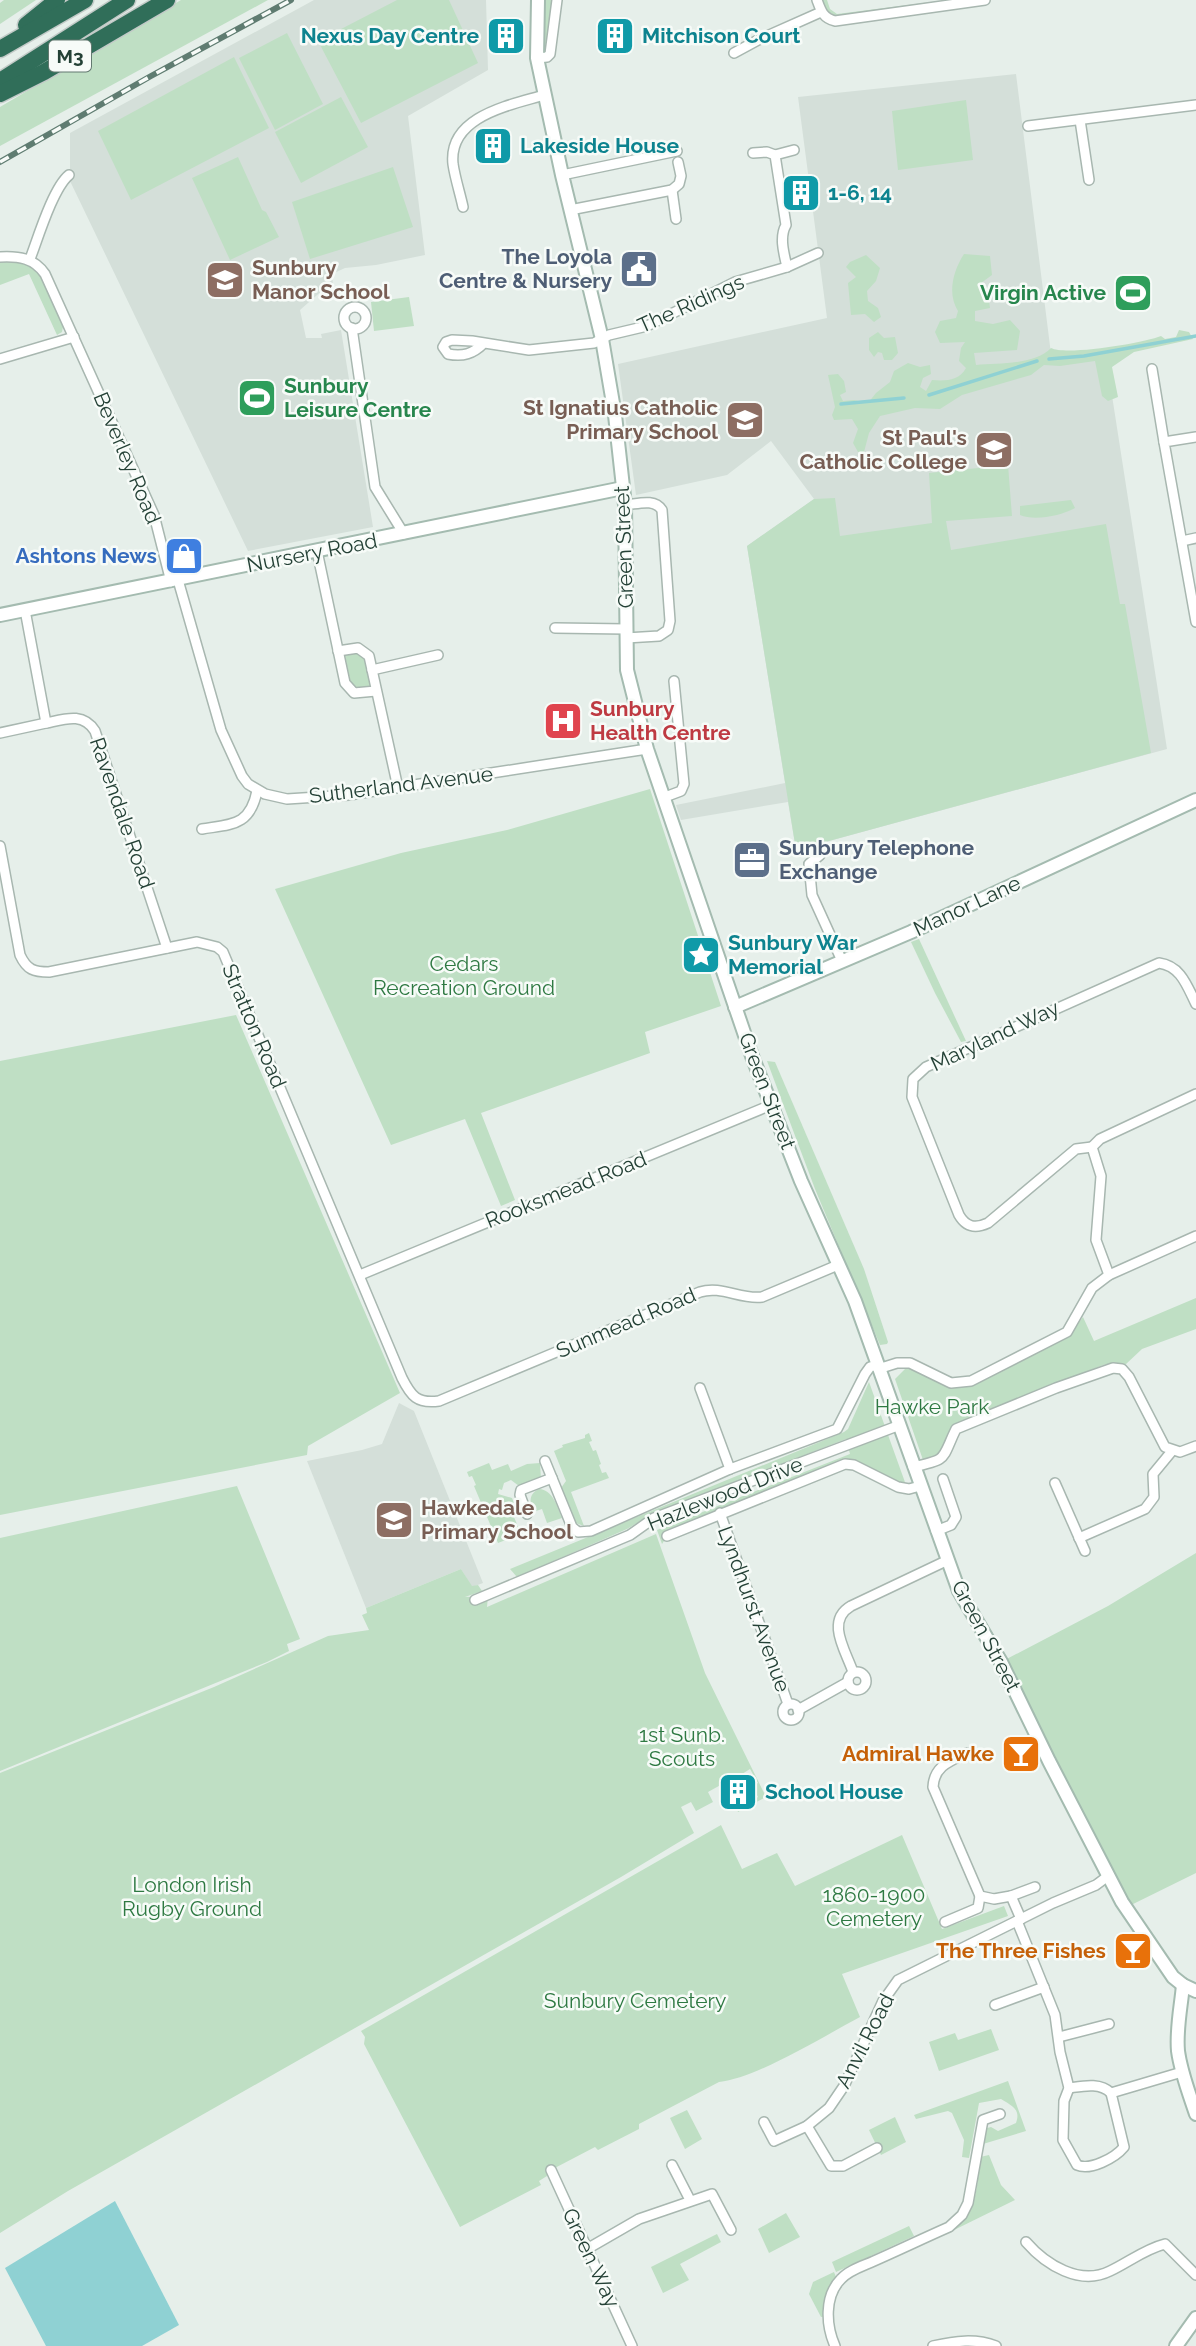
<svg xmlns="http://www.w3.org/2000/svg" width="1196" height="2346" font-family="Raleway,sans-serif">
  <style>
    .built { fill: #d4dfd9 }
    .green { fill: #bfdfc4 }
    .water { fill: #8fd1d3 }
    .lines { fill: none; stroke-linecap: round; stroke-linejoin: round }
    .stream { stroke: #8fd1d3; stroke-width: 3.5 }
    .street-casing { stroke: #a8b7b0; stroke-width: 12 }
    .secondary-casing { stroke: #a4bbb0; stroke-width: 16 }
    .highway-casing { stroke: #c2cac7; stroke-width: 19 }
    .street { stroke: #fff; stroke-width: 9 }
    .secondary { stroke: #fff; stroke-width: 12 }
    .highway { stroke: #306e59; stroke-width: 16 }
    .rail-casing { stroke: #5f7c71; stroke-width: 6 }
    .rail { stroke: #f7fbf8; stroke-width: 3.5; stroke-dasharray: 10; stroke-linecap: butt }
    .labels { text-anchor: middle; stroke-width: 5; stroke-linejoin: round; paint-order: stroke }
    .shield { fill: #f7fbf8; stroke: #637970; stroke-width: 2 }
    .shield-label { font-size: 19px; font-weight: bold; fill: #244136 }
    .culture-label { font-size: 21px; font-weight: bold; fill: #0d838f; stroke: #f7fbf8; text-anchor: start }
    .service-label { font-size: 21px; font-weight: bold; fill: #4e5e75; stroke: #f7fbf8; text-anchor: end }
    .education-label { font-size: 21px; font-weight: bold; fill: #785e54; stroke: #f7fbf8; text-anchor: start }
    .leisure-label { font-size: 21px; font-weight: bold; fill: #27864d; stroke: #f7fbf8; text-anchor: end }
    .street-label { font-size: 21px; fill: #244136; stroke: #f7fbf8 }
    .shop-label { font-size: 21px; font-weight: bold; fill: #366cbe; stroke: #f7fbf8; text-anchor: end }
    .health-label { font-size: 21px; font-weight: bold; fill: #be3a42; stroke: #f7fbf8; text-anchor: start }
    .park-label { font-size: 21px; fill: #2e7942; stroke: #f7fbf8 }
    .food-label { font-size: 21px; font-weight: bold; fill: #c56008; stroke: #f7fbf8; text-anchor: end }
  </style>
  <rect width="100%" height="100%" fill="#e6efea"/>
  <g class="built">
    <polygon points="314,0 486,0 488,70 408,116 425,255 376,265 345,268 332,274 333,286 325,288 300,310 306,338 322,338 321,334 341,330 373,527 248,551 70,181 70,133"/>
    <polygon points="1016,74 1052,362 1106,357 1167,749 796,850 788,802 681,820 676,805 785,783 747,546 814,499 771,441 727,475 636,495 618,364 827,318 798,97"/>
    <polygon points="399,1403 414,1411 483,1583 472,1587 461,1569 366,1608 307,1461 362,1450 382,1444"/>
  </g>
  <g class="green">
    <polygon points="4,0 36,0 0,24 0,3"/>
    <polygon points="181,0 268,0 0,146 0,107"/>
    <polygon points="397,0 449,0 478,63 361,123 318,41"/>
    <polygon points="538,0 557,0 550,54 537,58"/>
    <polygon points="822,0 827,0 830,9 837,14 947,0 945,2 838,17 825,10"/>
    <polygon points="287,33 323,104 275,130 239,58"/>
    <polygon points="234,57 269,128 131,200 98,131"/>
    <polygon points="341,97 368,147 301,183 275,132"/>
    <polygon points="966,100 973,160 898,170 892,111"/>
    <polygon points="238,157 262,210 266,212 279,237 230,260 192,178"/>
    <polygon points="393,167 413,227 310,259 292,202"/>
    <path d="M964,254L990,256L992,275L981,283L980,291L988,294L990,308L975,311V321L993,324L1010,320L1020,331L1017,350L974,353L976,365C999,363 1035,365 1051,348C1066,356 1144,343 1161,336L1165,339L1176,337L1179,330L1189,332L1193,339L1134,352L1112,367L1118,397L1108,401L1102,396L1095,361L1060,366L1044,365L1031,375L962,395L940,409L915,408L880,416L869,433L864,452H858L853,443L858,429L852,419L834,420L832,415L835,407L828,375L838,374L844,381L846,392L840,395L843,401L854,400L868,403L876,393L890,382L894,371L908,363L920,367L930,365L931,374L923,378L920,387L926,391L932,380C945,381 959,381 966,368L959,361L961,348L965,342L940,343L935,332L940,321L956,318L958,311C947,294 953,271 964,254Z"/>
    <polygon points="866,255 880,268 876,281 867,291 868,301 878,308 881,317 874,322 865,314 851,315 848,283 856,277 846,267 850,262"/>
    <polygon points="0,257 30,259 41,275 63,327 62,332 57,335 29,274 0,285"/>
    <polygon points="409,297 414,326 374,331 371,302"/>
    <polygon points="878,332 884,338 895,337 898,353 892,360 884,360 882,353 878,352 874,357 869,350 869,338"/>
    <polygon points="1008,465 1012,516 946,521 951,550 1106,524 1120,604 1125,604 1151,753 796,850 747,546 814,499 835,498 840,536 932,523 929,473"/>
    <path d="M1071,500L1075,508C1061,516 1034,521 1020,515V506Z"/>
    <polygon points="353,651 365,655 371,686 358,688 351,685 345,656"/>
    <polygon points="650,789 721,1006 645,1032 650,1053 481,1113 515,1200 501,1206 465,1119 391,1145 275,889 401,853 507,830"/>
    <polygon points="919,939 966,1041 961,1042 935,993 911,942"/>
    <polygon points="236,1015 400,1393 308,1446 307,1455 0,1515 0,1061"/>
    <polygon points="767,1061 775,1062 864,1269 888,1342 887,1344 880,1345 815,1189"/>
    <polygon points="1196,1298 1196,1329 1142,1349 1125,1365 1112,1363 1103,1365 956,1424 950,1431 943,1454 923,1460 895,1379 905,1369 915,1368 951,1386 971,1386 1070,1334 1083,1317 1094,1341"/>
    <polygon points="869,1382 906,1485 855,1462 670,1532 662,1544 657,1530 850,1454 846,1439 652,1514 627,1529 517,1577 510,1569 844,1432 848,1429"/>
    <polygon points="589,1433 592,1441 589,1442 593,1451 596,1450 601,1464 599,1465 602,1473 606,1472 609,1478 571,1492 584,1526 573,1522 561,1488 566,1481 554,1451 563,1447 562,1445 585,1438 585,1435"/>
    <polygon points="489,1463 492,1470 508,1464 511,1471 527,1464 540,1463 541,1479 519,1486 511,1480 504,1483 502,1490 499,1489 498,1494 512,1498 519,1515 514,1517 521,1534 498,1543 474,1486 476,1485 472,1476 469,1477 467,1472"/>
    <polygon points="237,1486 300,1639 287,1644 289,1651 267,1662 0,1771 0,1538"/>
    <path d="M539,1489C553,1490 557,1506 562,1518L547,1523L542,1509L533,1512C530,1503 528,1494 539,1489Z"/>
    <polygon points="656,1534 705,1673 766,1797 738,1812 737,1809 758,1797 752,1786 758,1783 750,1769 742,1774 744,1778 728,1786 726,1782 708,1792 713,1802 696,1811 691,1802 681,1807 694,1833 621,1877 68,2191 0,2233 0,1773 214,1687 328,1636 369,1630 362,1615 367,1613 366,1608 461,1569 472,1586 478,1585 482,1591 465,1597 488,1596 487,1607"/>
    <polygon points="1196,1553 1196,1873 1125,1908 1001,1662 1108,1606"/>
    <path d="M721,1825L742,1869L777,1853L795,1886L902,1835L942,1929L1004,1906L1008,1916L842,1974L860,2017C824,2036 757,2078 719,2082L639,2124V2129L598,2150L595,2147L551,2170L547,2176L539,2181L541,2185L460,2227L364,2044L365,2037L361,2031Z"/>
    <polygon points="991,2029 999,2050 939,2071 929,2042 955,2033 958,2040"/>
    <path d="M1008,2081L1026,2131L983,2144L987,2128L991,2127L998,2131L1016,2123C1021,2109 1012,2106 1001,2099L979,2103L969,2158L962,2157L964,2140L952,2113L948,2111L916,2119L914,2115Z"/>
    <polygon points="687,2110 702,2139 685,2149 670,2118"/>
    <polygon points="895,2117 906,2142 881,2155 869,2130"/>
    <path d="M989,2155L1001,2185L1015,2200L952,2231C978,2212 977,2186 980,2157Z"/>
    <polygon points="786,2213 800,2237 769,2253 758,2229"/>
    <polygon points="909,2226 914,2236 836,2272 832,2262"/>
    <polygon points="717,2234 721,2242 680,2264 689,2280 663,2293 651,2267"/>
    <polygon points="834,2272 838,2282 828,2316 821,2317 809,2294 813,2282"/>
  </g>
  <polygon class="water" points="115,2201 179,2325 142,2346 46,2346 5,2268"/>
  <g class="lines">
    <g class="stream">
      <polyline points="1049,359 1084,356 1196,336"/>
      <polyline points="929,395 1037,361"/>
      <polyline points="841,404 904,398"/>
    </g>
    <g class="street-casing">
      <g id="street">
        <path d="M817,0C821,11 823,18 835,21L985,0"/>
        <polyline points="734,53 758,40 821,12"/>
        <polyline points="537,58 547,57 550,54 557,0"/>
        <polyline points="1080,120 1089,180"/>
        <polyline points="1028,126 1196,105"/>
        <path d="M753,153L767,152L775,155L786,225C779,237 784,254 787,267"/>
        <polyline points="775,155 794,150"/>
        <polyline points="562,175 677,151"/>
        <polyline points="672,190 676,219"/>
        <path d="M463,207C460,193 455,178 453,164C448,116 511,105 544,95"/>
        <polyline points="570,210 672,190 679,184 681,176 678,162"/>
        <path d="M0,257C19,256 34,258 45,274L154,515L171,582"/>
        <path d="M30,259C38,238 53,188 69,175"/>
        <circle cx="355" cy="318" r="11"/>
        <polyline points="352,328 375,487 404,534"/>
        <path d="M484,343C473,354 463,357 448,354L443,347L446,342L452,340L472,341L529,350L594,343L609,335L647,326L735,282L787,267L818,253"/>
        <polyline points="0,359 74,337"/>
        <polyline points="1152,369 1164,442"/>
        <polyline points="1196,437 1164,442 1196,622"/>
        <path d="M625,505C638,504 654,498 662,510L670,621L668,630L659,636L626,638"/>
        <polyline points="1182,541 1196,538"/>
        <polyline points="317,551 345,683 354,693 376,691"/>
        <polyline points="178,580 221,730 242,776 248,784 265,794 287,799 349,795 647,749"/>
        <polyline points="555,628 626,629"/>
        <polyline points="338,651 358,648 369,656 398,788"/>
        <polyline points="372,670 438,655"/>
        <path d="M46,723C65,719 83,712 95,731L167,948"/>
        <polyline points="0,733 46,723 25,610"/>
        <polyline points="665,797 681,791 684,784 674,681"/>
        <path d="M202,829C232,824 250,826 257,791"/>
        <path d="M0,846L20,955C27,970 34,972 49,972L197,942L217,947L223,952L402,1378C411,1396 417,1404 439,1401L700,1292C721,1285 741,1300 762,1297L838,1265"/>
        <polyline points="820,855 809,864 812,895 842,961"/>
        <path d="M1092,1147L1076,1149L988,1223C975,1229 966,1227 959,1215L912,1097L913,1079L926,1067L1159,963C1181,966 1187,986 1196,1004"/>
        <polyline points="360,1275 771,1105"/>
        <polyline points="1109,1275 1096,1240 1101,1176 1092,1147 1100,1139 1196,1094"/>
        <polyline points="878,1369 897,1363 910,1363 951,1383 971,1381 1067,1332 1092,1288 1109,1275 1196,1236"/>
        <polyline points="700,1388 730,1469"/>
        <polyline points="545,1461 572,1527 578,1532 591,1531 730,1469 837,1429 865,1374 870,1367 877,1365"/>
        <path d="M913,1467C949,1459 941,1460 956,1429L1056,1388L1113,1368L1122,1369L1129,1377L1165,1447L1180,1452L1196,1446"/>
        <polyline points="1055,1483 1085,1551"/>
        <polyline points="720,1513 788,1704"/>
        <polyline points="527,1514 520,1495 521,1490 552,1478"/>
        <polyline points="936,1531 951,1525 956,1517 943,1479"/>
        <polyline points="667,1536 845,1464 854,1465 898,1487 909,1489 920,1486"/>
        <polyline points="1079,1538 1145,1509 1154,1497 1153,1474 1172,1451"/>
        <polyline points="475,1600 630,1535 654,1518 900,1425"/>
        <circle cx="857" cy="1681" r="9"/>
        <path d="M853,1672C846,1651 825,1621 851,1606L948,1560"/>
        <circle cx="791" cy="1712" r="8"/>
        <polyline points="798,1710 848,1682"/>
        <path d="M967,1753C950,1761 934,1766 933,1787L980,1896L994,1899L1011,1896"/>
        <polyline points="1021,1919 1011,1896 1035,1887"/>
        <path d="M1017,1921L1055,2015L1060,2052L1069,2088L1064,2101L1063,2140L1077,2165C1090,2171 1115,2158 1124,2147L1111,2093L1182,2072"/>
        <polyline points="945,1922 978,1908 980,1896"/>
        <polyline points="995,2005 1044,1987"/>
        <polyline points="1059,2037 1109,2024"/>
        <path d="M1069,2088C1083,2086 1100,2082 1111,2093"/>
        <polyline points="764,2122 774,2141 807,2126 829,2108 844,2086 883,2001 898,1980 1053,1903 1096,1885 1108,1876"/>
        <polyline points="807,2126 831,2166 843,2166 877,2148"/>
        <polyline points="672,2165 690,2200"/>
        <polyline points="551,2170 632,2346"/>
        <path d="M1026,2242C1046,2265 1080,2286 1110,2271C1129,2262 1145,2249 1165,2244L1196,2275"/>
        <polyline points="587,2249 639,2219 712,2194 731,2230"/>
        <path d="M835,2346C826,2326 824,2296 841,2279C849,2270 863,2266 874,2261C899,2250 924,2238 949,2227L962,2215L968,2203L983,2120L1000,2114"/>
        <path d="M933,2346C955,2341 975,2338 996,2346"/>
      </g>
    </g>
    <g class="secondary-casing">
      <g id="secondary">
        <polyline points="538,0 537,58 562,175 602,339 615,415 625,505 627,670 647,749 752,1056 801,1181 855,1301 959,1591 1001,1662 1049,1761 1122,1902 1173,1977 1183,1985 1196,1991"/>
        <polyline points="0,615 623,488"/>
        <polyline points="735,1007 911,932 1196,800"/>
        <path d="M1183,1985C1181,2007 1176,2029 1178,2051C1181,2073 1189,2093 1196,2114"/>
        <polyline points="1176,2346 1196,2318"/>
      </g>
    </g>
    <g class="highway-casing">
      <g id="highway">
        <polyline points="26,25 57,0"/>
        <polyline points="0,49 85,0"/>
        <polyline points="0,81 127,0"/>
        <polyline points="0,94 44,72 167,0"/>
      </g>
    </g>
    <use href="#street" class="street"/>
    <use href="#secondary" class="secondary"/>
    <use href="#highway" class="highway"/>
    <g class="rail-casing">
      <polyline id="rail" points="0,162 151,76 291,0"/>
    </g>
    <use href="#rail" class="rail"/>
  </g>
  <defs>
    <g id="building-square" transform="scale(2.0125)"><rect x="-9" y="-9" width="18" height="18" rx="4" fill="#0f9aa8" stroke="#f7fbf8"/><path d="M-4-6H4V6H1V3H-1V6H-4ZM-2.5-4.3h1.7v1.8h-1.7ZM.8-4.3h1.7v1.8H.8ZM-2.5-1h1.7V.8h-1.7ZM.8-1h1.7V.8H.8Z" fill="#fff"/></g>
    <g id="civic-square" transform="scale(2.0125)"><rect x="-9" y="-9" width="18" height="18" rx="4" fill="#5c6f8a" stroke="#f7fbf8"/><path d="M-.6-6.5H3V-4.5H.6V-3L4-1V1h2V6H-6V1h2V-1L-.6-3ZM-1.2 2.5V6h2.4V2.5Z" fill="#fff"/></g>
    <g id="school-square" transform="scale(2.0125)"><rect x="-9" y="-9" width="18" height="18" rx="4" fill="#8d6e63" stroke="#f7fbf8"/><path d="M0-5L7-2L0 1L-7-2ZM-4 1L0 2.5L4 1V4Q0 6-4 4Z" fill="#fff"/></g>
    <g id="stadium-square" transform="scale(2.0125)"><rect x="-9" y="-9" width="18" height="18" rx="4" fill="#2e9e5b" stroke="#f7fbf8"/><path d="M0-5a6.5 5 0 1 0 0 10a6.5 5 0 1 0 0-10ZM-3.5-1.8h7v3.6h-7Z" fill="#fff"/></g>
    <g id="shop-square" transform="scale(2.0125)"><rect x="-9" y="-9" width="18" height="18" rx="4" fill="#3f7fe0" stroke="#f7fbf8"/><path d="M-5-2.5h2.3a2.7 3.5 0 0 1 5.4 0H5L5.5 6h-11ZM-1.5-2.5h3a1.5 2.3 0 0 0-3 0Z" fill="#fff"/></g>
    <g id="hospital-square" transform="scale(2.0125)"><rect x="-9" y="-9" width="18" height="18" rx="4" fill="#e0444e" stroke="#f7fbf8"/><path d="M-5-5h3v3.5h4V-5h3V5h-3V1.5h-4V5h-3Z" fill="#fff"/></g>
    <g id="office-square" transform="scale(2.0125)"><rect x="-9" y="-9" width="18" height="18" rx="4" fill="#5c6f8a" stroke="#f7fbf8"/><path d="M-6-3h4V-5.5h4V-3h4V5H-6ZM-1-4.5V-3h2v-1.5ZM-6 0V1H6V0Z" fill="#fff"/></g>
    <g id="sight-square" transform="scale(2.0125)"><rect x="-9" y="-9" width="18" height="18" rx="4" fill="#0f9aa8" stroke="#f7fbf8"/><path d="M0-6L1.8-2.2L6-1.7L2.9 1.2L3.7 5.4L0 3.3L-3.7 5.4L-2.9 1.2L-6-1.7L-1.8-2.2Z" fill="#fff"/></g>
    <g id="bar-square" transform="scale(2.0125)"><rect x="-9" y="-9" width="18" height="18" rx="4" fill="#e8710a" stroke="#f7fbf8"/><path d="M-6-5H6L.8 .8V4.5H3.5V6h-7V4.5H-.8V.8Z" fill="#fff"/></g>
  </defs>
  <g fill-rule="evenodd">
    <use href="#building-square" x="506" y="36"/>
    <use href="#building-square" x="615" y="36"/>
    <use href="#building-square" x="493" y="146"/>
    <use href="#building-square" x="801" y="193"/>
    <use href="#civic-square" x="639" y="269"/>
    <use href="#school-square" x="225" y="280"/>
    <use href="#stadium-square" x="1133" y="293"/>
    <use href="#stadium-square" x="257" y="398"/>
    <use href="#school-square" x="745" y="420"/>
    <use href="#school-square" x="994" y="450"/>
    <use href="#shop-square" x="184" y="556"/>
    <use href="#hospital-square" x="563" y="721"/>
    <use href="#office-square" x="752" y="860"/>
    <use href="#sight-square" x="701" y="955"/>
    <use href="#school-square" x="394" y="1520"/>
    <use href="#bar-square" x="1021" y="1754"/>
    <use href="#building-square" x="738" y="1792"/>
    <use href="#bar-square" x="1133" y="1951"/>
  </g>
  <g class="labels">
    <rect class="shield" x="49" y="40.5" width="42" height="31" rx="5"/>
    <g class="shield-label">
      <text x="70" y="63">M3</text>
    </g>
    <g class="culture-label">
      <text x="479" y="43" text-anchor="end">Nexus Day Centre</text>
      <text x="642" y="43">Mitchison Court</text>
      <text x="520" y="153">Lakeside House</text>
      <text x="828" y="200">1-6, 14</text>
      <text x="728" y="950">Sunbury War<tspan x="728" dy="24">Memorial</tspan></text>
      <text x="765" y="1799">School House</text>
    </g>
    <g class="service-label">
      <text x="612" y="264">The Loyola<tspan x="612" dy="24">Centre &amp; Nursery</tspan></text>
      <text x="779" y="855" text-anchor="start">Sunbury Telephone<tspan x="779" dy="24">Exchange</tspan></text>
    </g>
    <g class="education-label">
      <text x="252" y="275">Sunbury<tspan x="252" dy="24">Manor School</tspan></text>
      <text x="718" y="415" text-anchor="end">St Ignatius Catholic<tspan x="718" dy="24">Primary School</tspan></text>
      <text x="967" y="445" text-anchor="end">St Paul's<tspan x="967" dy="24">Catholic College</tspan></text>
      <text x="421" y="1515">Hawkedale<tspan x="421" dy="24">Primary School</tspan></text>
    </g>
    <g class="leisure-label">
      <text x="1106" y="300">Virgin Active</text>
      <text x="284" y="393" text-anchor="start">Sunbury<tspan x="284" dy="24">Leisure Centre</tspan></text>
    </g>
    <g class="street-label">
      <text transform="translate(691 304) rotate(-24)" y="7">The Ridings</text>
      <text transform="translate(127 458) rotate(67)" y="7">Beverley Road</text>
      <text transform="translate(624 547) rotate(-92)" y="7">Green Street</text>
      <text transform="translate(312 553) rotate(-11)" y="7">Nursery Road</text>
      <text transform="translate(401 785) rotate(-7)" y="7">Sutherland Avenue</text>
      <text transform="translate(122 813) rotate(71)" y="7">Ravendale Road</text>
      <text transform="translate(967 906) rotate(-25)" y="7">Manor Lane</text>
      <text transform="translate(254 1026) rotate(67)" y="7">Stratton Road</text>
      <text transform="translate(995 1036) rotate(-25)" y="7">Maryland Way</text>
      <text transform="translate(767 1091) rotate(69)" y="7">Green Street</text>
      <text transform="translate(566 1190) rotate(-22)" y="7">Rooksmead Road</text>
      <text transform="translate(626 1323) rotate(-23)" y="7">Sunmead Road</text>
      <text transform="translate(725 1494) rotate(-22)" y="7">Hazlewood Drive</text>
      <text transform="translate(754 1609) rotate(70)" y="7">Lyndhurst Avenue</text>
      <text transform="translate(986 1636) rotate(62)" y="7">Green Street</text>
      <text transform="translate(865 2041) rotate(-63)" y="7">Anvil Road</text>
      <text transform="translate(591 2258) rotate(65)" y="7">Green Way</text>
    </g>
    <g class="shop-label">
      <text x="157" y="563">Ashtons News</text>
    </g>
    <g class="health-label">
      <text x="590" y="716">Sunbury<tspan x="590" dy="24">Health Centre</tspan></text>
    </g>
    <g class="park-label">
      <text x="464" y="971">Cedars<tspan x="464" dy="24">Recreation Ground</tspan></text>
      <text x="932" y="1414">Hawke Park</text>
      <text x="682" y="1742">1st Sunb.<tspan x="682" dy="24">Scouts</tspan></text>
      <text x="192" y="1892">London Irish<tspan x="192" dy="24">Rugby Ground</tspan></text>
      <text x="874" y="1902">1860-1900<tspan x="874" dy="24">Cemetery</tspan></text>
      <text x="635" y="2008">Sunbury Cemetery</text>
    </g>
    <g class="food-label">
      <text x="994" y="1761">Admiral Hawke</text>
      <text x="1106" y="1958">The Three Fishes</text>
    </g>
  </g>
</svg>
